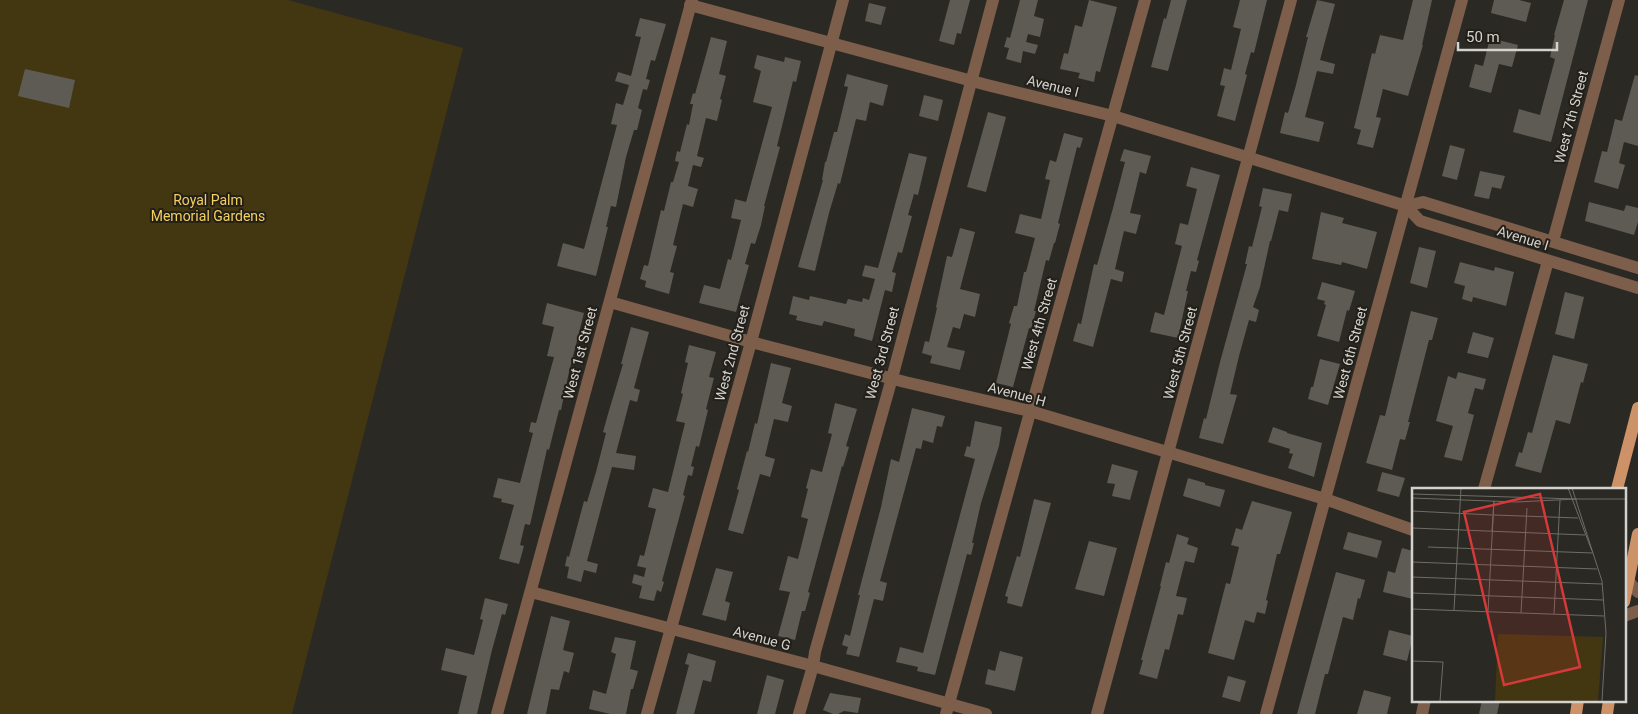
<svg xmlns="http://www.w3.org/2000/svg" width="1638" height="714" font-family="Roboto,sans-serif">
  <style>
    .green { fill: #433711 }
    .building { fill: #5d5b53 }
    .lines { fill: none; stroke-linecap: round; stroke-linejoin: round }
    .minor { stroke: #7c5e4b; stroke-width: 12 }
    .major { stroke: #ce9269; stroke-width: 12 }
    .labels { text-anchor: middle; stroke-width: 4; stroke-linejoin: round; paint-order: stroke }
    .street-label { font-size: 14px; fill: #d3d2ce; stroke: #221f19 }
    .park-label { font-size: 14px; fill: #f5d05e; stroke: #221f19 }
    .inset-road { fill: none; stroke: #6e6d67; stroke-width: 1 }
    .view { fill: #d63939; fill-opacity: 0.15; stroke: #d63939; stroke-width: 2.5 }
    .inset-edge { fill: none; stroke: #d3d2ce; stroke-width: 2.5 }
  </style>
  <rect width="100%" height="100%" fill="#2b2923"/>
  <polygon class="green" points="0,0 288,0 463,48 292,714 0,714"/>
  <g class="building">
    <polygon points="950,0 970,0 961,34 957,33 954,45 939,41"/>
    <polygon points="1020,0 1038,0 1034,16 1044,19 1040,37 1028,34 1026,42 1038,45 1035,54 1023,51 1021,63 1006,59 1009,48 1004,47 1007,37 1010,38"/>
    <polygon points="1089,0 1117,7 1100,72 1096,71 1094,82 1078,78 1080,73 1060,69 1064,53 1068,54 1075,25 1082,27"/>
    <polygon points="1171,0 1187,0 1168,71 1151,67 1164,18 1166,19"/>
    <polygon points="1240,0 1267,0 1254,53 1251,52 1245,74 1247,75 1235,121 1217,116 1225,86 1220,85 1224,68 1231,70 1241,29 1233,27"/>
    <polygon points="1317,0 1335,4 1320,60 1335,64 1333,74 1317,71 1305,117 1324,122 1319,142 1280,133 1285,112 1288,113 1296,85 1308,37 1306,37"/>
    <polygon points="1413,0 1432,0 1422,45 1423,45 1408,96 1383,89 1376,117 1381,118 1373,148 1357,144 1361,130 1354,128 1372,53 1375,54 1380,35 1403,40"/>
    <polygon points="1494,0 1519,0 1531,3 1526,22 1491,13"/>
    <polygon points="1564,0 1588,0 1551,142 1513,132 1519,109 1540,115 1555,59 1550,57 1555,35 1554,35"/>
    <polygon points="869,3 886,7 881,25 865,21"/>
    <polygon points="640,18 666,24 655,61 651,60 646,79 650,80 647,90 643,89 638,108 642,110 637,130 634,130 626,157 616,207 611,206 606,227 608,227 596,276 557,266 563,243 584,249 617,125 611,124 616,103 623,105 629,85 615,81 618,72 631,76 641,37 635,36"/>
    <polygon points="711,37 727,41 719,74 726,76 720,99 722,100 717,121 706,118 697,156 704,158 701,167 693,165 688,186 698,189 693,207 683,204 673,245 677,246 670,272 674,273 669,294 645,287 646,281 640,279 644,265 648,266 661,210 664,211 671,182 673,182 679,162 675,161 677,151 680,152 687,124 689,125 693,104 690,104 693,93 695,94"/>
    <polygon points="1490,38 1518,45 1512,67 1499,64 1491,93 1469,87 1475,64 1483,66"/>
    <polygon points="757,55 784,62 785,57 801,61 796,82 793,81 784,118 777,146 780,147 764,206 765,206 761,225 755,244 751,243 745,264 749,265 736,312 699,303 704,285 720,289 728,259 731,260 741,220 731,218 735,199 746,202 772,107 753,102 761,71 754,68"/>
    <polygon points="25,69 75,80 69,108 18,96"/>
    <polygon points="847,74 888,85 883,106 870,102 866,121 856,119 840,184 838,183 829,213 815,271 798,267 823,180 822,180 825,162 826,162 834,132 837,132 848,87 844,86"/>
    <polygon points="1635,75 1638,76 1638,146 1624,142 1619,163 1625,165 1618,189 1594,182 1602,151 1607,152 1615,119 1622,121"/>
    <polygon points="924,95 943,100 938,121 919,116"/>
    <polygon points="988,112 1006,117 986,192 967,187"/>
    <polygon points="1064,133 1083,138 1080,148 1077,147 1058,223 1060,224 1055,243 1054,243 1049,261 1046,260 1034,311 1036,311 1031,329 1029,328 1013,387 996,383 1011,324 1009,323 1014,306 1017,306 1024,272 1026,272 1035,238 1015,233 1020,214 1041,219 1050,180 1045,179 1050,160 1056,162"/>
    <polygon points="1450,145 1465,149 1457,180 1442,176"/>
    <polygon points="1124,149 1151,156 1146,174 1140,172 1130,213 1141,215 1136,234 1124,231 1115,269 1124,272 1122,282 1111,279 1093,347 1073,341 1078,323 1081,324 1094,264 1097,265 1113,208 1125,162 1120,161"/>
    <polygon points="909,153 927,157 918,195 914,194 908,215 912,216 902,253 898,252 892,272 896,273 892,292 885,290 872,341 854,336 855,329 824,321 822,326 796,320 797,316 789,314 793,296 809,300 810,296 846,304 848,299 862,302 863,298 869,300 875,279 862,276 865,265 878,268"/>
    <polygon points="1191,167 1220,175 1197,260 1199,261 1196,272 1191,271 1186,291 1188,291 1178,338 1150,332 1155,312 1164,315 1182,246 1175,244 1180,223 1188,225 1197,189 1186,186"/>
    <polygon points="1480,171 1505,176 1501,189 1492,187 1489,199 1474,196"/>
    <polygon points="1263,188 1292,194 1288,212 1279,210 1271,241 1270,241 1260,287 1253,307 1259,310 1256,322 1249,320 1239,356 1230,394 1237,395 1223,444 1199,438 1204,418 1206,419 1220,362 1247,264 1245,264 1249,246 1252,247 1262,207 1259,206"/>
    <polygon points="1589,202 1624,211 1626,205 1638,208 1638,222 1634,235 1585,221"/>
    <polygon points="1321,212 1344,218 1342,223 1377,232 1367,269 1342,262 1341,265 1312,259"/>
    <polygon points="960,228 975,232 960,289 980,294 975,317 964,314 960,329 953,327 947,347 965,351 960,370 930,363 932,356 922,353 925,341 929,342 937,308 936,307 947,256 952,257"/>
    <polygon points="1419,247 1436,251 1427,288 1410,283"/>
    <polygon points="1460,262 1494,271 1495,267 1514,272 1506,306 1473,297 1472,302 1462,299 1465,286 1454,283"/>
    <polygon points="1322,282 1355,291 1349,311 1347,310 1339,342 1317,336 1326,305 1324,304 1325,301 1317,299"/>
    <polygon points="1565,292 1584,297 1574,339 1555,334"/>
    <polygon points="547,303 584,313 569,372 561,410 559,410 549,450 547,449 530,525 525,524 520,545 524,546 519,564 499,559 514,505 501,502 502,499 493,497 498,478 520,483 533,433 529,432 531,422 536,423 554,357 547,356 554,327 542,324"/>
    <polygon points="1411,311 1438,318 1432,340 1429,340 1408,422 1410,422 1405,440 1400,439 1392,470 1366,463 1380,415 1385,416"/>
    <polygon points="631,327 649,332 634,388 640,390 637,402 630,400 616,453 636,456 634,470 612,467 587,561 598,564 596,573 584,570 581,582 567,578 569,567 565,566 567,556 569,557 584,501 587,502 596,472 606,433 603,432 608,414 623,364 621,364"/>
    <polygon points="1473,332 1494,338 1488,358 1467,353"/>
    <polygon points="689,345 716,352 709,377 714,378 706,409 708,410 699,447 696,446 691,466 694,467 692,476 688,475 683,495 685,496 662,581 664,582 661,592 657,590 654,601 639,598 642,586 632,583 634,574 644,577 646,568 637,566 640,555 644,556 656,509 648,507 653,488 668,492 685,423 676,421 683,394 681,393 688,363 685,362"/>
    <polygon points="1553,355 1588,364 1583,383 1581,382 1570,424 1556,420 1541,473 1515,466 1519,452 1522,453 1528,432 1532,433"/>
    <polygon points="1320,359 1340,364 1328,405 1308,399 1311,387 1313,387"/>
    <polygon points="771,363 791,368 782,403 792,406 788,422 774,419 765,456 775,459 770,477 760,474 743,534 728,530 739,490 737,489 747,451 748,452 755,423 757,424"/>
    <polygon points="1458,372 1486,379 1483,390 1475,388 1468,413 1474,415 1462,461 1444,457 1453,426 1436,421 1448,376 1456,379"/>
    <polygon points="835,403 857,409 846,446 849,447 843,467 842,466 808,592 810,593 805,611 802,611 795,640 778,636 790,592 779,590 788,556 798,559 808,519 801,517 808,489 806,488 811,469 822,472 832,434 828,433"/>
    <polygon points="912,408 945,416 942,427 937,426 933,443 923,440 921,449 916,448 880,581 887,583 883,601 874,599 859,657 846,654 848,647 842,645 845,634 850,636 860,595 858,595 881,507 891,459 899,462"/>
    <polygon points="975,421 1002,427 999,446 981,503 972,543 974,543 971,555 967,554 935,675 917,671 918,667 896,662 900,647 923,653 975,459 964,456 967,446 970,447"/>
    <polygon points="1273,427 1287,432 1287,433 1322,443 1314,477 1288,468 1293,454 1289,453 1290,449 1268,442"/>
    <polygon points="1112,464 1138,471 1130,500 1112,496 1115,484 1107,483"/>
    <polygon points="1382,472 1405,478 1399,497 1377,491"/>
    <polygon points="1188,478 1205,483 1205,485 1225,490 1220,507 1183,496"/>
    <polygon points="1034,499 1051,503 1022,607 1007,603 1008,597 1005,596 1017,556 1020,557"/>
    <polygon points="1252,501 1292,512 1280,554 1277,554 1266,600 1268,601 1265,614 1257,612 1254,623 1245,620 1234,660 1208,653 1226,583 1230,584 1239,547 1231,545 1236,528 1242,530"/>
    <polygon points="1348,532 1382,541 1377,558 1343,549"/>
    <polygon points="1177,534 1189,538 1187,544 1198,548 1194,563 1185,561 1176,596 1187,598 1183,615 1178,614 1169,650 1165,649 1157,679 1139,674 1143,660 1141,660 1161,586 1160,586 1166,562 1169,563"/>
    <polygon points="1089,541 1117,548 1104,596 1075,589"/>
    <polygon points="1402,548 1413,551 1413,599 1383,592 1388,571 1395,573"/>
    <polygon points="716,568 733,572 725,601 730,603 726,621 702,615"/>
    <polygon points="1336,572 1365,580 1360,599 1358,598 1353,620 1343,617 1328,674 1325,674 1315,714 1297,714"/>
    <polygon points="485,598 508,604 505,615 502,614 492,650 477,714 458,714 467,676 441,670 446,648 474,655 483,620 480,619"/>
    <polygon points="551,616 570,621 563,650 574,653 569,673 564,671 559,690 551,689 546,714 527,714"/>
    <polygon points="1389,630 1413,636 1407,661 1383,655"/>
    <polygon points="615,637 636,641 630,669 638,671 633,689 631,689 626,714 610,714 589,709 593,690 606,694 616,654 611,652"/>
    <polygon points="1000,651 1023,657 1015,691 985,684 988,669 995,671"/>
    <polygon points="688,653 716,661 711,682 703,680 694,714 676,714 689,665 685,664"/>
    <polygon points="767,675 784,680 775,714 757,714"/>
    <polygon points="1228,676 1246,681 1240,702 1222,697"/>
    <polygon points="1364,690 1391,697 1387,714 1357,714"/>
    <polygon points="830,693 861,698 858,713 844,711 838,714 833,714 823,710"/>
    <polygon points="1482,700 1500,700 1497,714 1479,714"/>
  </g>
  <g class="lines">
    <g class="minor">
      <polyline points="690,5 987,85 1113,116 1406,206 1423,202 1638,268"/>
      <polyline points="1406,206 1420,221 1638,288"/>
      <polyline points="1553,241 1619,0"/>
      <polyline points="610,302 751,342 905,382 1030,411 1325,499 1413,530"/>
      <polyline points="1484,489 1548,261"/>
      <polyline points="1628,581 1638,592"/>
      <polyline points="531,592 813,666 986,714"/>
      <polyline points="1624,616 1638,611"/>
      <polyline points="497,714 692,0"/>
      <polyline points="647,714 751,342 843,0"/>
      <polyline points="799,714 813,666 815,652 892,378 993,0"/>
      <polyline points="946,714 1145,0"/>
      <polyline points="1097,714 1291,0"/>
      <polyline points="1266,714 1462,0"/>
      <polyline points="1422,714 1425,700"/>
    </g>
    <g class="major">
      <polyline points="1617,489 1638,408"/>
      <polyline points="1624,602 1638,534"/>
      <polyline points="1576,714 1578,700"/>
      <polyline points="1607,714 1609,700"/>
    </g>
  </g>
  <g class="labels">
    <g class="street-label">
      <text transform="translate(1053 86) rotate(14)" y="5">Avenue I</text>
      <text transform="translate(1571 117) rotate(-75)" y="5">West 7th Street</text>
      <text transform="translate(1523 238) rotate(17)" y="5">Avenue I</text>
      <text transform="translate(1039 324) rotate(-74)" y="5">West 4th Street</text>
      <text transform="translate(580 353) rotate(-75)" y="5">West 1st Street</text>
      <text transform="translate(732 353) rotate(-75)" y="5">West 2nd Street</text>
      <text transform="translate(882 353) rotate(-75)" y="5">West 3rd Street</text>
      <text transform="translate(1180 353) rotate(-75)" y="5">West 5th Street</text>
      <text transform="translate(1350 353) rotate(-75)" y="5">West 6th Street</text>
      <text transform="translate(1017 394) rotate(15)" y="5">Avenue H</text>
      <text transform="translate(762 638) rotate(15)" y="5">Avenue G</text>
    </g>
    <g class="park-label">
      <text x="208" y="205">Royal Palm<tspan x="208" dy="16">Memorial Gardens</tspan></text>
    </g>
  </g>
  <g transform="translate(1412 488)">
    <rect width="214" height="214" fill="#2b2923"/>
    <path d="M86,146L191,149L186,213H83Z" fill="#433711"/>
    <path class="inset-road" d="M156,0L180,63M160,0L190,93L194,145L190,213M0,6L165,11L104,14L0,10M165,11H214M0,23L80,27M82,27L166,30M0,40L173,47M80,43L82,13M16,59L181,65M0,74L185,81M0,89L190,96M0,105L191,112M0,121L192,128M42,122L49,0M76,124L82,13M109,125L115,20M142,126L148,12M0,173L31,174L28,213"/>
    <path class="view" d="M128,6L168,179L92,197L52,24Z"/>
    <rect width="214" height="214" class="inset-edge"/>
  </g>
  <path d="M1458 42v8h99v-8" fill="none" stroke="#d3d2ce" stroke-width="2.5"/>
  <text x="1466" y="42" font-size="15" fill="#d3d2ce" stroke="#221f19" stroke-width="4" paint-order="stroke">50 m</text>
</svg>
